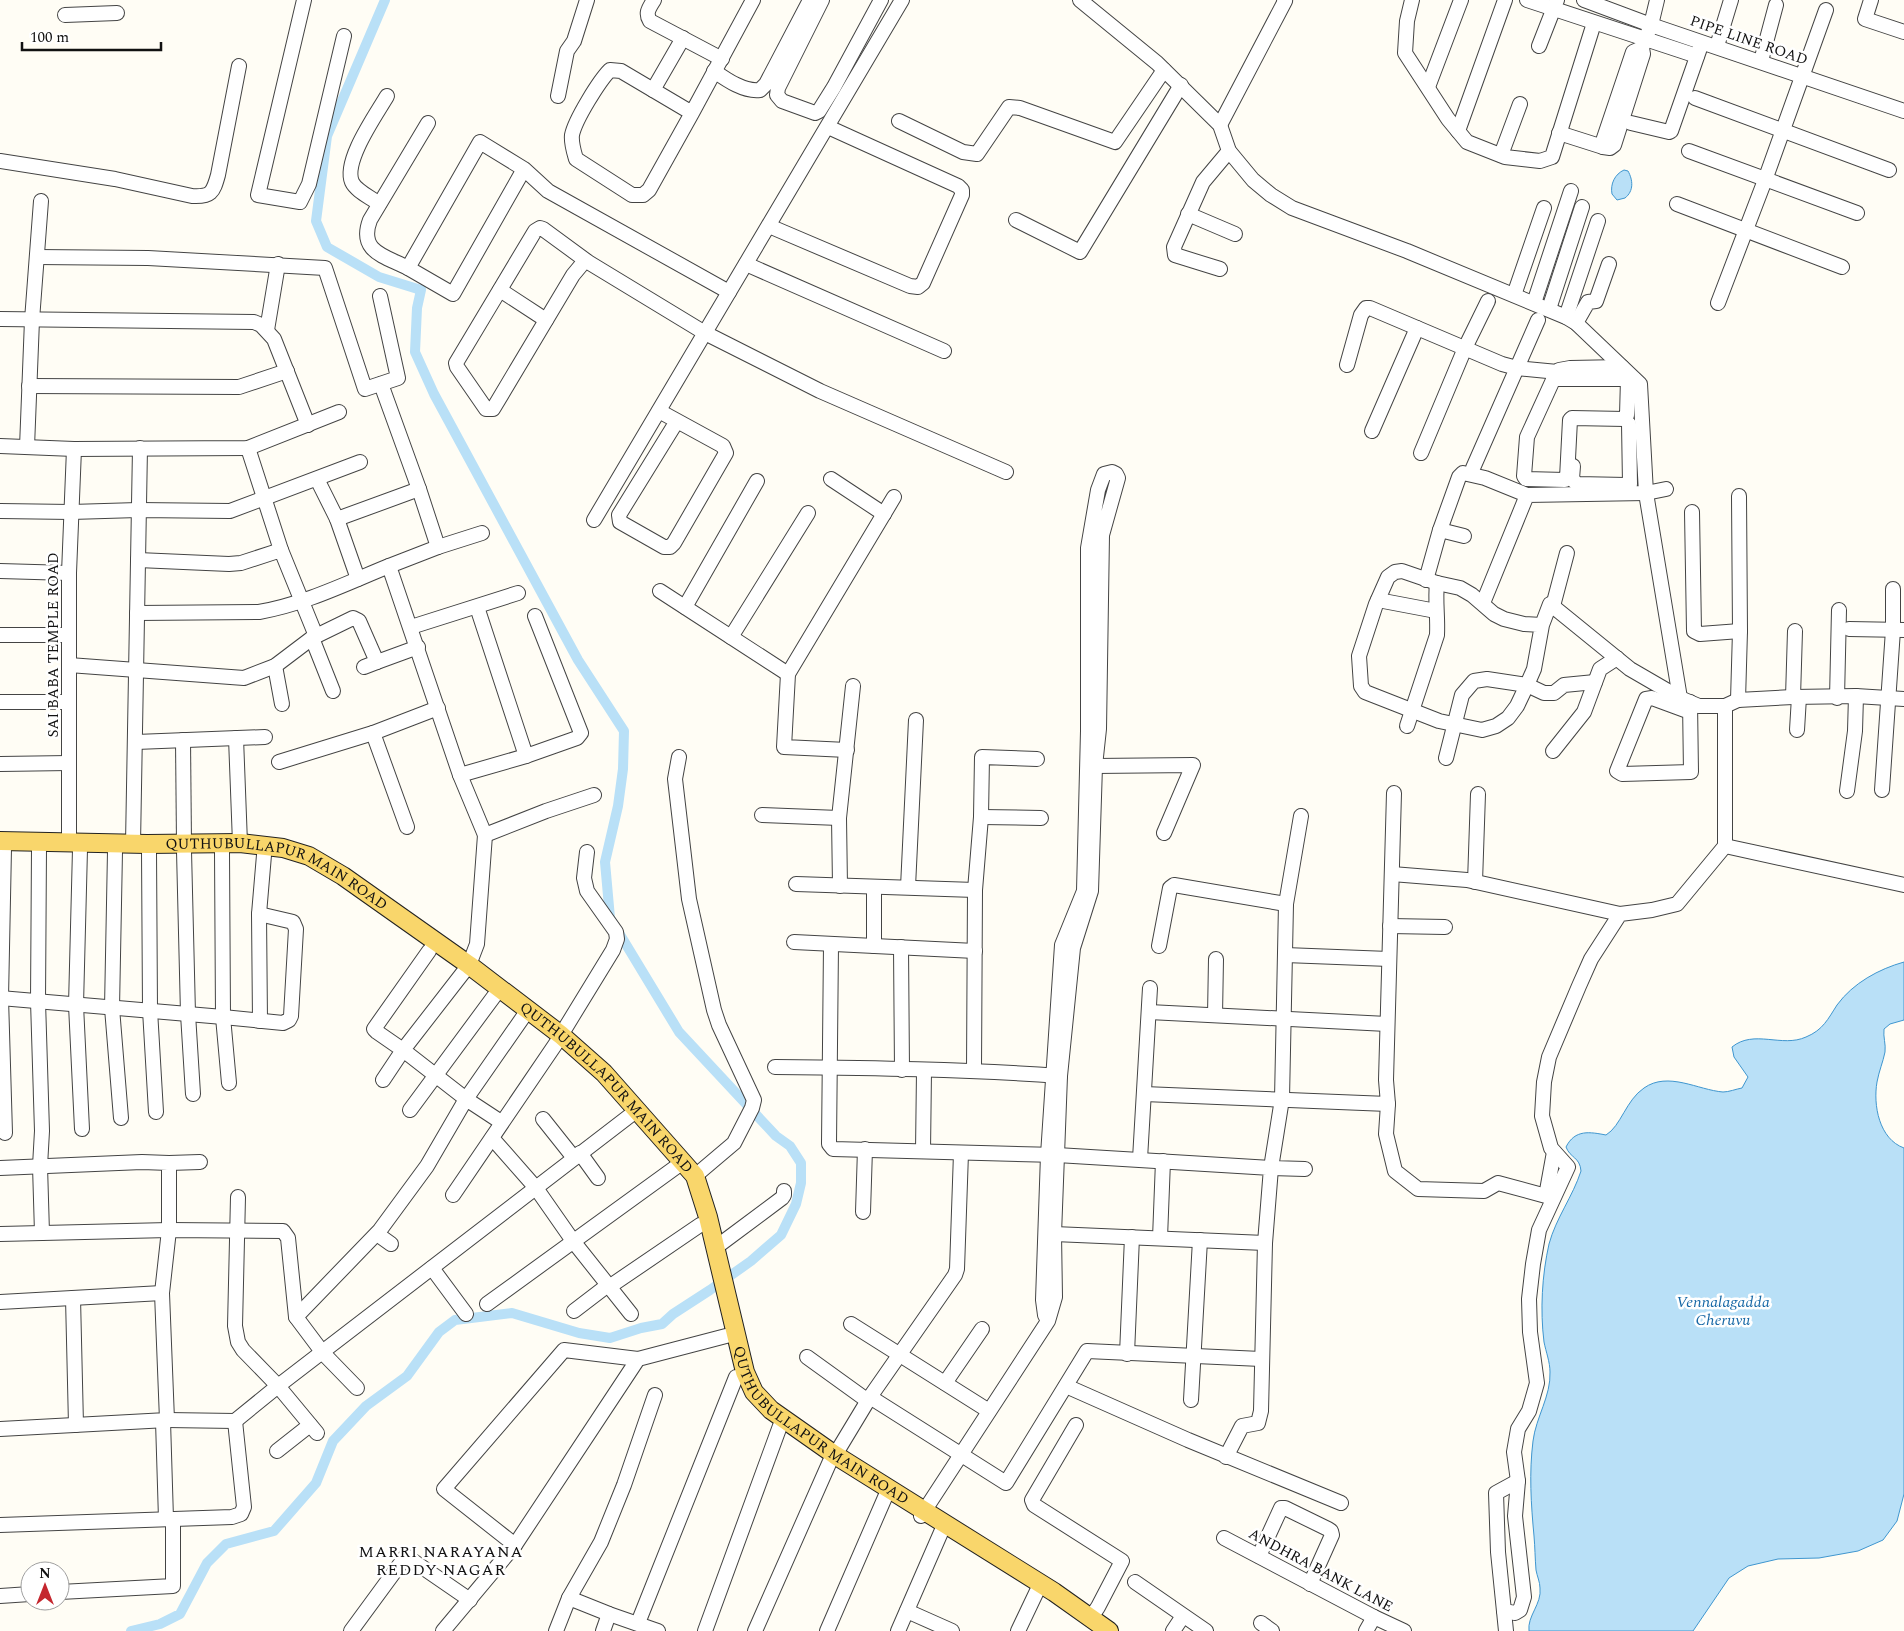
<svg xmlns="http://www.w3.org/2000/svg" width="1904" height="1631" font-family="Spectral,serif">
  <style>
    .water { fill: #b9e0f7; stroke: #3f96cf }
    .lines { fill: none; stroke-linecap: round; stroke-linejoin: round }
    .canal { stroke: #b9e0f7; stroke-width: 10 }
    .minor-casing { stroke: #444; stroke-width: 16 }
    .major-casing { stroke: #222; stroke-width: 20 }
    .minor { stroke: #fff; stroke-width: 14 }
    .major { stroke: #f9d66b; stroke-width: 18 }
    .labels { text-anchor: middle; stroke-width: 5; stroke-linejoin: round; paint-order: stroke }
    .street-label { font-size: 15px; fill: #111; stroke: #fff }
    .water-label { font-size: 16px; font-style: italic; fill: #1768a6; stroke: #fff }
    .neighbourhood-label { font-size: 16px; letter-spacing: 1px; fill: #111; stroke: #fff }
  </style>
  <rect width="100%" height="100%" fill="#fffdf5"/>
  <g class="water">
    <path d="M1624,170L1628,171C1633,180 1634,191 1625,198L1617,200L1612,194C1610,184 1615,174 1624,170Z"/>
    <path d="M1904,962V1020L1890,1024L1884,1029C1883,1037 1886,1044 1885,1052C1883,1062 1879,1071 1877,1082C1873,1105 1879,1139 1904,1148V1494L1897,1521L1883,1540L1858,1551L1819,1558L1778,1559L1748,1566L1729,1578L1693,1631H1529C1527,1616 1542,1604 1540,1588C1540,1582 1537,1576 1536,1570C1535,1558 1535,1547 1534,1536C1531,1504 1529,1473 1533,1441C1536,1417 1551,1396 1550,1372C1550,1362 1546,1352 1544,1342C1540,1310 1542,1275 1549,1244C1556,1218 1573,1196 1581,1171C1580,1157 1570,1158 1566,1147C1575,1129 1590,1132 1606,1135C1621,1126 1626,1100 1644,1088C1668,1071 1698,1090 1723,1092C1729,1092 1736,1089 1742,1088L1748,1077L1734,1057L1732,1047C1754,1029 1782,1048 1806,1037C1823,1030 1828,1019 1837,1005C1853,983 1879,969 1904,962Z"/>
  </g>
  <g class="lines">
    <polyline class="canal" points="131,1631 160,1624 180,1614 207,1563 226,1544 274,1531 316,1483 333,1441 366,1406 407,1376 439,1332 455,1320 512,1313 579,1333 610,1338 641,1328 662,1324 673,1314 710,1290 751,1261 781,1235 796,1204 801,1183 801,1163 790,1146 776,1136 679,1032 610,918 605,862 618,806 623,769 624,731 578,660 434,394 415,352 417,308 421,290 379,277 327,247 316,221 327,136 385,0"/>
    <g class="minor-casing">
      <g id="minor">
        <polyline points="304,0 258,195 300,202 309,184 344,36"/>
        <path d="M654,0C649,8 645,13 650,21L722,59"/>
        <polyline points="822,0 778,88 777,95 782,101 815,113 819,111 834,87 881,0"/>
        <polyline points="1080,0 1157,63 1220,125 1229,151 1253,180 1271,195 1292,208 1407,251 1566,317 1576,323 1640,384 1646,493 1680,698"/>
        <polyline points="1412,0 1407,21 1405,53 1448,119 1467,142 1505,157 1540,161 1552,157 1594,23"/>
        <polyline points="1527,0 1697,56"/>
        <polyline points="1584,0 1651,25 1904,111"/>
        <polyline points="1871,0 1865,19 1904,32"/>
        <polyline points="65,15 117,13"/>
        <polyline points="1539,46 1557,0"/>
        <polyline points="1717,46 1731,0"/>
        <polyline points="1761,61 1776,5"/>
        <path d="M714,71C727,80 744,92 760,90L766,84L810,0"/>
        <polyline points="1428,87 1461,0"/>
        <polyline points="653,90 683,38"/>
        <polyline points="558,96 567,51 574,41 587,0"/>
        <polyline points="1695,98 1889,170"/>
        <path d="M692,113L621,71L610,70C599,81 575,120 572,135C571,143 574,152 576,159L632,195H643L649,190L692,113L753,0"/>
        <polyline points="899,121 963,152 977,154 1009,107 1020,108 1115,142 1164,70"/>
        <polyline points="1631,123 1669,132 1671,131 1700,48"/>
        <polyline points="1220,125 1285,1 1284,0"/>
        <polyline points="1458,131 1505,0"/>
        <polyline points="1559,133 1603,147 1610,148 1614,145 1643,54 1642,48 1651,25 1657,0"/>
        <polyline points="1603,147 1603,141 1633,52 1642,48"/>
        <polyline points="1689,151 1857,213"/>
        <polyline points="1501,155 1520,104"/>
        <path d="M0,161L115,179L192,196C211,197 213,193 218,175L239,66"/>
        <polyline points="524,169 480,142 408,268 453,294 524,169 548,191 729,292"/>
        <path d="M379,204C372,198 356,191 352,182C343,161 376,115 387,96"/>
        <polyline points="1677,204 1842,267"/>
        <polyline points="1188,214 1235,234"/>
        <polyline points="1016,220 1080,252 1181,85"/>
        <polyline points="769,226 910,286 918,287 923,283 962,195 962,190 958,186 828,127"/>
        <polyline points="37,257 148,258 325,268 365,389 398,378 380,296"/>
        <polyline points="588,262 543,229 540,228 535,231 456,363 457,367 486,409 493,409 573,275 583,263 588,262 705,333 820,391 1006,472"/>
        <polyline points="746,264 944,351"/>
        <path d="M408,268C385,256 358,252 370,220L428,123"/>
        <polyline points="1220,269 1175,255 1174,247 1203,182 1229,151"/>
        <polyline points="500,290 546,320"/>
        <polyline points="1514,295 1544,208"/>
        <polyline points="1534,303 1571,191"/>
        <polyline points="1718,303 1765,180 1826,10"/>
        <polyline points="1549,309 1582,207"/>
        <polyline points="1566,317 1598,221"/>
        <polyline points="0,319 254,322 261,325 274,339 308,425"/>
        <polyline points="1576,323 1588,302 1596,301 1609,264"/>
        <polyline points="267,330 278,264"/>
        <polyline points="1347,365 1361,315 1366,308 1370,308 1502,364 1517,368 1568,373"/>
        <polyline points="1559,370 1570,368 1622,367"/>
        <polyline points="1628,379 1627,415 1625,419 1572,418 1570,420 1567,478 1565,480 1526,479 1524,476 1527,437 1553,380 1555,379 1634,379"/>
        <polyline points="381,384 419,489 438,547 389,566 460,775 485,835 546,811 594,795"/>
        <polyline points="29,386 239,387 287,371"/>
        <polyline points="659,411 723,446 726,453 674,543 670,547 664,547 620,522 619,515 677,421"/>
        <polyline points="1372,431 1417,328"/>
        <polyline points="0,446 74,449 248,448 339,412"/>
        <polyline points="27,447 32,320 41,201"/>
        <polyline points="248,448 281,550"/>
        <polyline points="1421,453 1465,348 1488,301"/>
        <polyline points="1573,466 1572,479 1577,484 1626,485 1630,484 1629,424"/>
        <polyline points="1473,468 1538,320"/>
        <polyline points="317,479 337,519 419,489"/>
        <polyline points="831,479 884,514"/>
        <polyline points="0,511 71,512 138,510 230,511 360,462"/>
        <polyline points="1692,512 1694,631 1700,634 1740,631"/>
        <polyline points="337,519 358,579"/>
        <polyline points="594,520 902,0"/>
        <polyline points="1440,530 1464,536"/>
        <polyline points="438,547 482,533"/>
        <polyline points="138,560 229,564 241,563 281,550 316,636"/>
        <polyline points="0,571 69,573"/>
        <polyline points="1426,580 1440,530 1459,477 1463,473 1485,478 1527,495"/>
        <polyline points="660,591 788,674"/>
        <polyline points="1378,600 1436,611"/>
        <polyline points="1483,603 1527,495 1646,493 1666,489"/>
        <polyline points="1553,606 1567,553"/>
        <polyline points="477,607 526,756 577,738 581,733 535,616"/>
        <polyline points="685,607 757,481"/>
        <path d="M137,613L259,612C305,604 347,583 389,566"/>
        <polyline points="1542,625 1524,624 1504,619 1494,614 1472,595 1460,588 1437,583 1402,571 1395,572 1388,577 1376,604 1359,656 1361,686 1365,692 1439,721 1482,730 1496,726 1508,718 1517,706 1527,685 1534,669 1542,625 1550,604 1630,669 1680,698 1699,706 1725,706 1738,700 1793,697 1856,696 1904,699"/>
        <polyline points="411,627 518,593"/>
        <polyline points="1849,629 1904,630"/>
        <polyline points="0,635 69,635"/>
        <polyline points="731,637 808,513"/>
        <polyline points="312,638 333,691"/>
        <polyline points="69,665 244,678 275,666 312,638 353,618 359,621 377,662 418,647"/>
        <polyline points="275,666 282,704"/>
        <polyline points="364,667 377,662"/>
        <polyline points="1793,697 1795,631"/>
        <polyline points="1837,698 1839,610"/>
        <polyline points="1738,700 1740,631 1739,496"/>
        <polyline points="0,702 69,702"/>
        <polyline points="1690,702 1691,772 1622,774 1617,771 1646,699 1652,698 1690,712"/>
        <path d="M1407,726L1437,635C1438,617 1435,601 1437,583"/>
        <polyline points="1797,730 1799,697"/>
        <polyline points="373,733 407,827"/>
        <polyline points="236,738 240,843"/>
        <polyline points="183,740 184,844"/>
        <polyline points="136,742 265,737"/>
        <polyline points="847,750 784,747 788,674 894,497"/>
        <polyline points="1553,751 1584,712 1600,669 1617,658"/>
        <polyline points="679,757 675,779 689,899 714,1010 719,1025 754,1100 752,1108 734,1143 695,1176"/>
        <polyline points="1446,758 1462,695 1474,681 1487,679 1527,685 1544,693 1554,693 1564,685 1595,682"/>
        <polyline points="279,762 373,733 438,708"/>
        <polyline points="0,764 69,763"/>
        <polyline points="1095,766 1193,765 1164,833"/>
        <polyline points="460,775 526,756"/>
        <polyline points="1882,790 1893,630 1893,589"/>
        <polyline points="1847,791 1855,731 1856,696"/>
        <polyline points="762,815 839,818"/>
        <polyline points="1301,816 1286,904 1282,1099 1271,1168 1305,1169"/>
        <polyline points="981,817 1041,818"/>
        <polyline points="485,835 477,944 469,965 403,1050 466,1099 528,1010"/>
        <polyline points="69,842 69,573 74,449"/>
        <polyline points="133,844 140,448"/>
        <polyline points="1725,846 1904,885"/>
        <polyline points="4,848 1,998 5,1133"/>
        <polyline points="39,848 38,1001 42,1131 40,1166 42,1233"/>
        <polyline points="80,849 76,1005 82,1129"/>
        <polyline points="115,851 112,1008 121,1118"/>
        <polyline points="149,851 150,1010 156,1112"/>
        <polyline points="184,851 188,1014 193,1094"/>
        <polyline points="222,852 223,1017 229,1083"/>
        <polyline points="1392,874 1467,880 1620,914"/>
        <polyline points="1475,882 1478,794"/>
        <polyline points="796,884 975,890"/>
        <polyline points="840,886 839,818 853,686"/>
        <polyline points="908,887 916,720"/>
        <polyline points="1390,926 1445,927"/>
        <polyline points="794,942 975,951"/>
        <polyline points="831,945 829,1144 833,1149 1057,1155 1271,1168 1265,1243 1261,1411 1258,1423 1242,1426 1226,1457"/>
        <polyline points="874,946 874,887"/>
        <polyline points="1159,946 1170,888 1174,885 1286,904"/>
        <polyline points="901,947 902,1070"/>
        <polyline points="1285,955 1389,959"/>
        <polyline points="0,998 223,1017 283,1023 289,1020 291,1016 296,929 293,922 289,921 259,914"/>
        <polyline points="1149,1012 1387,1024"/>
        <polyline points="1215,1015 1216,959"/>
        <polyline points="260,1021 259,914 264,855"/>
        <polyline points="561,1035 613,950 617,939 616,932 587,891 584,878 587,852"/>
        <path d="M775,1067C870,1068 965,1069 1060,1076"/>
        <polyline points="974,1070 975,890 981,817 982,757 1037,759"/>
        <polyline points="383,1080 403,1050 377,1032 374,1029 429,951"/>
        <polyline points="1144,1094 1388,1104 1386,1080 1394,793"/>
        <polyline points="1388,1104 1386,1134 1395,1171 1418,1189 1484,1191 1498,1183 1546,1196 1554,1152"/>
        <polyline points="410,1110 495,995"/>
        <polyline points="543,1119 574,1158"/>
        <polyline points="492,1138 536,1188 573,1241 631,1314"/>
        <polyline points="923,1151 924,1071"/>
        <polyline points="580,1153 598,1178"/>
        <polyline points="1140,1159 1150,988"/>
        <polyline points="169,1163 200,1162"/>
        <polyline points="0,1168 142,1162 169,1163 169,1230 162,1293 167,1420 0,1429"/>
        <polyline points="453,1195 557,1042"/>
        <polyline points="238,1197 235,1326 238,1342 243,1350 278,1386 317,1433"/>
        <polyline points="863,1212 865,1149"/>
        <polyline points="0,1234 169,1230 283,1231 288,1238 296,1317 323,1353 357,1388"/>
        <polyline points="377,1234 391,1244"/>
        <polyline points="1054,1234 1265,1243"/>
        <polyline points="1160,1238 1163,1161"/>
        <polyline points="715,1248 782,1198 784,1195 784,1191"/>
        <polyline points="432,1268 466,1314"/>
        <polyline points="609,1287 700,1225"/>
        <polyline points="73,1298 76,1425"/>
        <polyline points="0,1302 162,1293"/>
        <polyline points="487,1304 676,1167"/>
        <polyline points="574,1311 608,1285"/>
        <polyline points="296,1317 380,1230 427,1166 466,1099 501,1122"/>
        <polyline points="851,1324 989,1411"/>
        <polyline points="1127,1354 1132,1237"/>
        <polyline points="807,1357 868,1401"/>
        <polyline points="945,1383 982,1329"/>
        <polyline points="1066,1386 1188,1440 1341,1503"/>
        <polyline points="655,1395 624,1485 601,1542 569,1598 609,1614 658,1631"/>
        <polyline points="870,1397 1006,1483 1087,1351 1261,1359"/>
        <polyline points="1191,1400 1200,1240"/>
        <polyline points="167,1420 235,1421 278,1386 632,1114"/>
        <polyline points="163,1421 166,1519"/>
        <polyline points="1076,1425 1032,1500 1034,1505 1122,1561 1098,1607 1090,1619"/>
        <polyline points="277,1451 310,1425"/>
        <polyline points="835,1455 870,1397 955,1275 957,1269 961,1153"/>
        <polyline points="921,1516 1048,1321 1055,1297 1054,1234 1060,1076 1073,948 1091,891 1095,766 1099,729 1102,535 1118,478 1116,474 1112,472 1104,474 1098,490 1088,548 1088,731 1084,891 1062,945 1048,1155 1043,1300 1045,1315 1048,1321"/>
        <polyline points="0,1525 232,1517 241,1514 244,1507 235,1421"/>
        <polyline points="1224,1538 1374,1617 1404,1631"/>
        <polyline points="515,1545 638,1359 726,1336"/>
        <polyline points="1259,1556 1281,1508 1285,1508 1328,1529 1331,1531 1332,1535 1310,1584"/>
        <polyline points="1135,1582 1206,1631"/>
        <polyline points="60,1592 173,1586 173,1519"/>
        <polyline points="0,1596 30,1594"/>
        <polyline points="907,1611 952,1631"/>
        <polyline points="1504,1611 1515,1613 1520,1610 1524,1597 1515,1516 1518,1481 1514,1452 1518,1429 1529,1411 1537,1383 1530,1332 1529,1299 1533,1264 1539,1230 1568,1167 1551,1148 1542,1116 1544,1082 1549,1057 1579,986 1591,959 1620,914 1652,910 1677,904 1725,846 1725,706"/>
        <polyline points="638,1623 736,1377"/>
        <polyline points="1261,1623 1272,1631"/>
        <polyline points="351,1631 406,1556 470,1600"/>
        <polyline points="443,1631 515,1545 444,1489 564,1350 638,1359"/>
        <polyline points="556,1631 569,1598"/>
        <polyline points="603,1631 609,1614"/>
        <polyline points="705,1631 780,1426"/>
        <polyline points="755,1631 831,1459"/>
        <polyline points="827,1631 886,1495"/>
        <polyline points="898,1631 942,1530"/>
        <polyline points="1018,1631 1037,1591"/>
        <polyline points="1173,1631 1183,1616"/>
        <polyline points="1366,1631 1374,1617"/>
        <polyline points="1506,1631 1498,1552 1496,1493 1518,1481"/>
      </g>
    </g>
    <g class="major-casing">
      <g id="major">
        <path id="s1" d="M0,841L147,844L240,843L283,848L309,856L343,876L469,965L561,1035L604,1073L695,1176L708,1217L745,1372L754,1392L771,1410L835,1455L1054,1592L1109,1631"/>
      </g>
    </g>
    <use href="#minor" class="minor"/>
    <use href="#major" class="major"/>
  </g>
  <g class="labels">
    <g class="street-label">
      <text transform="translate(1749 40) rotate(19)" y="5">PIPE LINE ROAD</text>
      <text transform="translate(53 645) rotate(-90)" y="5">SAI BABA TEMPLE ROAD</text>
      <text dy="5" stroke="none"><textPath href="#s1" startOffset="284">QUTHUBULLAPUR MAIN ROAD</textPath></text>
      <text dy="5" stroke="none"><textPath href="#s1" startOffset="689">QUTHUBULLAPUR MAIN ROAD</textPath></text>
      <text dy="5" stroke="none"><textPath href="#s1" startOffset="1109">QUTHUBULLAPUR MAIN ROAD</textPath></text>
      <text transform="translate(1321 1570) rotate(28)" y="5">ANDHRA BANK LANE</text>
    </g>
    <g class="water-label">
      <text x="1723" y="1307">Vennalagadda<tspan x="1723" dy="18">Cheruvu</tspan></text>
    </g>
    <g class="neighbourhood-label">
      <text x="441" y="1557">MARRI NARAYANA<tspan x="441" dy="18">REDDY NAGAR</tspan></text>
    </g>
  </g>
  <g transform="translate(45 1586)"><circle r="24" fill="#ffffff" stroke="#a0a0a0"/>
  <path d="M0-4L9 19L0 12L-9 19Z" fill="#c4262e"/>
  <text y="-8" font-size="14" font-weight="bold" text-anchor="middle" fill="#111111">N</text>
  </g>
  <path d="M22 42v8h139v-8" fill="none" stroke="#111111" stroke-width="2.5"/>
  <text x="30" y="42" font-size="15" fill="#111111" stroke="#ffffff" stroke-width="4" paint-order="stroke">100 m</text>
</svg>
